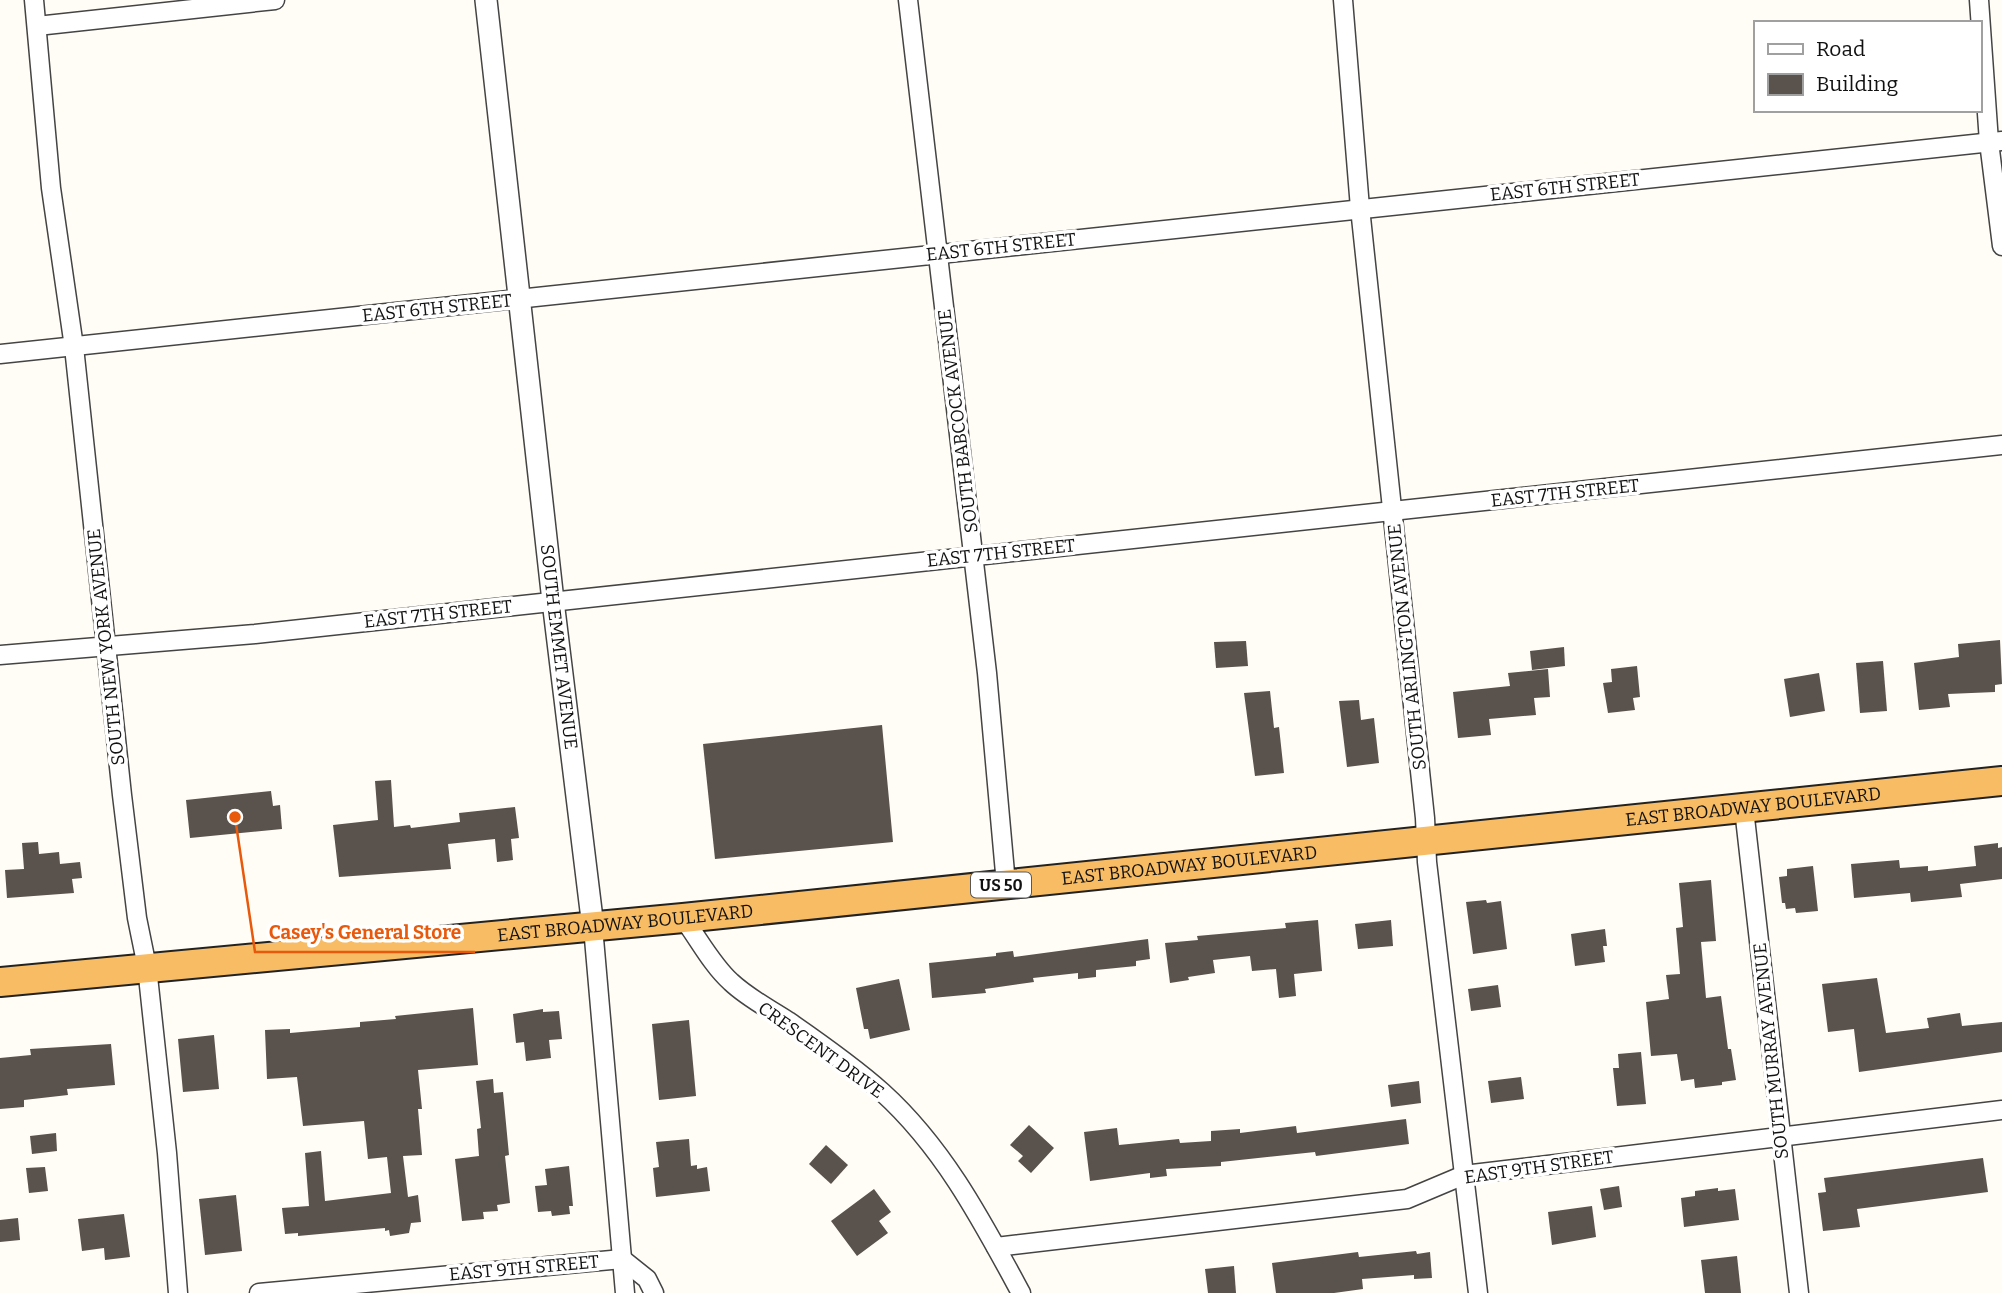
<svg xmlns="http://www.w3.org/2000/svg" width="2002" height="1293" font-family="Bitter,serif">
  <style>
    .building { fill: #5a524d }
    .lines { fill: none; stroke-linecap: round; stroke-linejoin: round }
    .minor-casing { stroke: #444; stroke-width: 21 }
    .tertiary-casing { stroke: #444; stroke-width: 24 }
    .trunk-casing { stroke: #222; stroke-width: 32 }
    .minor { stroke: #fff; stroke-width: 18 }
    .tertiary { stroke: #fff; stroke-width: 21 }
    .trunk { stroke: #f7bc64; stroke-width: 28 }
    .labels { text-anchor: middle; stroke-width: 7; stroke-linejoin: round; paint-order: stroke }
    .shield { fill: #fff; stroke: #585858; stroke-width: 2 }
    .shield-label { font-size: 16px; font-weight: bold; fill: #111 }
    .street-label { font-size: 18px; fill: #111; stroke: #fff }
    .leader { fill: none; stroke: #e8590c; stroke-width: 2.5 }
    .callout-dot { fill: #e8590c; stroke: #fff; stroke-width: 2.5 }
    .callout-label { font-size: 19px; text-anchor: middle; font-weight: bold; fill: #e8590c; stroke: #fff; stroke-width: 7; stroke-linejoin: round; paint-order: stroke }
  </style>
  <rect width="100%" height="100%" fill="#fffdf5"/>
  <g class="building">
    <polygon points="2000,640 2002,684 1995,685 1995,692 1948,694 1950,707 1919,710 1914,663 1959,657 1958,644"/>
    <polygon points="1246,641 1248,666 1216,668 1214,642"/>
    <polygon points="1564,647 1565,666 1532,670 1530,651"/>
    <polygon points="1883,661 1887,711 1860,713 1856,663"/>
    <polygon points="1637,666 1640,697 1633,698 1635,710 1608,713 1603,683 1612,682 1611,669"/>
    <polygon points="1548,669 1550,697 1534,698 1536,715 1489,719 1491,735 1458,738 1453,692 1510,686 1508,673"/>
    <polygon points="1819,673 1825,711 1790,717 1784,679"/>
    <polygon points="1270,691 1274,728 1279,727 1284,773 1255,776 1244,693"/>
    <polygon points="1359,700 1361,720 1374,718 1379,763 1347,767 1339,701"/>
    <polygon points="882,725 893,842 715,859 703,744"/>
    <polygon points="391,780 394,827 410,825 411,828 460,822 459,813 515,807 519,838 511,839 513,860 497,862 495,839 448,844 451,869 339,877 333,825 378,820 375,781"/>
    <polygon points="271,791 273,806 280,805 282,829 190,838 186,800"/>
    <polygon points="38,842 39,854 59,852 60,864 80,862 82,878 72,879 74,893 7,898 5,870 24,869 22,843"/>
    <polygon points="1998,843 1998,848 2002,847 2002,879 1960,884 1962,897 1911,902 1910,893 1854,898 1851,864 1899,860 1900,868 1928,866 1928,871 1976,866 1974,846"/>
    <polygon points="1813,866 1818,911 1796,913 1795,908 1786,909 1785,903 1782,903 1779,877 1787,876 1787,869"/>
    <polygon points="1711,880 1716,941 1701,942 1706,998 1721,996 1728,1049 1731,1049 1736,1080 1722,1082 1722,1085 1695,1088 1694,1079 1681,1081 1677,1054 1651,1056 1646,1002 1669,999 1666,975 1680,974 1676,928 1683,927 1679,883"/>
    <polygon points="1486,900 1487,903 1501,901 1507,949 1473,954 1466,902"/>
    <polygon points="1318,920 1322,971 1294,974 1296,996 1279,998 1276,969 1252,971 1250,956 1213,960 1215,973 1188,977 1189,980 1170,983 1165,943 1198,940 1197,936 1286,928 1285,923"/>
    <polygon points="1391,920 1393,946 1358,949 1355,924"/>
    <polygon points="1605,929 1607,946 1603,946 1605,962 1575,966 1571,934"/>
    <polygon points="1148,939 1150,959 1136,961 1136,966 1096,970 1096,977 1078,979 1078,973 1033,978 1034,982 985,989 986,993 932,998 929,963 996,956 996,953 1013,951 1014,957"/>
    <polygon points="1877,978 1886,1033 1929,1028 1927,1018 1960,1013 1962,1026 2002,1022 2002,1052 1859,1072 1854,1029 1828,1032 1822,984"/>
    <polygon points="899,979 910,1030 870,1039 868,1029 864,1029 856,988"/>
    <polygon points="1498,985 1501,1007 1471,1011 1468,989"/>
    <polygon points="473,1008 478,1065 418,1070 422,1109 418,1109 422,1155 403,1156 408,1197 418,1195 421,1222 411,1223 409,1233 390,1236 389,1230 385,1231 385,1228 298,1236 298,1233 285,1234 282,1208 309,1206 305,1153 321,1151 325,1201 391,1193 387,1157 368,1159 364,1121 303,1126 297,1077 267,1079 265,1030 290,1029 290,1033 360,1027 360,1022 396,1019 395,1016"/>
    <polygon points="543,1009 543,1012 559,1011 562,1039 549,1040 551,1058 526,1061 524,1042 516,1043 513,1014"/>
    <polygon points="689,1020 696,1096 659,1100 652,1024"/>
    <polygon points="214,1035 219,1089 183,1092 178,1039"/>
    <polygon points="111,1044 115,1085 67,1089 68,1095 24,1100 24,1107 0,1109 0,1058 31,1055 30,1049"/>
    <polygon points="1641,1052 1646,1104 1617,1106 1613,1068 1619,1068 1618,1054"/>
    <polygon points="1521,1077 1524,1099 1491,1103 1488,1081"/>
    <polygon points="493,1079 494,1093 503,1092 509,1155 505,1156 510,1203 497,1205 498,1211 483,1212 484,1219 462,1221 455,1159 479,1156 477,1129 481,1128 476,1081"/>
    <polygon points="1419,1081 1421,1103 1391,1107 1388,1085"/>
    <polygon points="1406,1119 1409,1144 1316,1156 1315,1152 1221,1162 1221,1166 1166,1169 1167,1176 1150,1178 1150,1173 1090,1181 1084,1132 1117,1128 1119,1145 1179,1139 1180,1143 1211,1141 1211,1131 1240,1129 1240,1133 1296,1126 1297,1133"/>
    <polygon points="1029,1125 1054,1148 1031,1173 1018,1161 1023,1156 1010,1145"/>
    <polygon points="56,1133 57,1151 32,1154 30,1136"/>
    <polygon points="689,1139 691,1166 697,1165 697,1169 707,1167 710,1191 656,1197 653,1168 659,1167 656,1142"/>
    <polygon points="826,1145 848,1165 831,1184 809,1164"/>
    <polygon points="1983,1158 1988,1192 1857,1209 1860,1227 1823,1231 1818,1193 1826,1192 1824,1178"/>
    <polygon points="569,1166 573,1206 569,1206 570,1214 552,1216 551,1211 538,1212 535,1186 547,1185 545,1169"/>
    <polygon points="45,1167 48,1191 29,1193 26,1168"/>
    <polygon points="1619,1186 1622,1207 1604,1210 1600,1189"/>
    <polygon points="1718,1188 1718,1191 1735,1189 1739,1220 1684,1227 1681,1198 1695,1196 1695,1191"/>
    <polygon points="874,1189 891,1212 879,1221 888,1233 857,1256 831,1221"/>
    <polygon points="236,1195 242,1251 205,1255 199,1199"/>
    <polygon points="1592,1206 1596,1237 1552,1245 1548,1212"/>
    <polygon points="124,1214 130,1257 105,1260 104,1248 82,1251 78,1219"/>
    <polygon points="18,1218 20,1240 0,1242 0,1220"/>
    <polygon points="1416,1251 1417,1254 1430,1252 1432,1278 1414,1279 1414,1275 1362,1279 1363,1289 1334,1293 1276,1293 1272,1263 1358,1252 1359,1257"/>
    <polygon points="1737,1256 1741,1293 1705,1293 1701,1260"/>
    <polygon points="1234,1266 1236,1293 1208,1293 1205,1269"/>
  </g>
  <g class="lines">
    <g class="minor-casing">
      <g id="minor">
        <polyline points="34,0 51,188 74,347 122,795 137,918 147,967 167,1153 178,1293"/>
        <polyline points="908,0 987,673 1006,884"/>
        <polyline points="1343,0 1360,208 1425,818 1427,862 1478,1293"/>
        <polyline points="1979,0 1989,142 2002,246"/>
        <polyline points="37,26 275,0"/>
        <polyline points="0,354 2002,141"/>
        <polyline points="0,655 255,634 2002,445"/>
        <polyline points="1744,809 1799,1293"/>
        <path d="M683,918C698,938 712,965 731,982C748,998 768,1008 788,1021C817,1041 856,1069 882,1092C944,1148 982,1221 1021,1293"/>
        <polyline points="593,927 625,1293"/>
        <polyline points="996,1247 1407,1199 1464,1175 2002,1110"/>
        <polyline points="259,1293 622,1259 647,1279 654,1293"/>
      </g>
    </g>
    <g class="tertiary-casing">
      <g id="tertiary">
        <path id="s1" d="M486,0L553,601L593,927"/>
      </g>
    </g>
    <g class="trunk-casing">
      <g id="trunk">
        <path id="s2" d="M0,982L683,918L2002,781"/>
      </g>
    </g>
    <use href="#minor" class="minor"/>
    <use href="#tertiary" class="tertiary"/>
    <use href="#trunk" class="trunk"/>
  </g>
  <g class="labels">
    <rect class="shield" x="971" y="872.5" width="60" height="25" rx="5"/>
    <g class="shield-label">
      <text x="1001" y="891">US 50</text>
    </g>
    <g class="street-label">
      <text transform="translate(1565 187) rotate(-6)" y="6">EAST 6TH STREET</text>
      <text transform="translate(1001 247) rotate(-6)" y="6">EAST 6TH STREET</text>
      <text transform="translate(437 308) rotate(-6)" y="6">EAST 6TH STREET</text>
      <text transform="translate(958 421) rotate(-97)" y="6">SOUTH BABCOCK AVENUE</text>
      <text transform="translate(1565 493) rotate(-6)" y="6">EAST 7TH STREET</text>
      <text transform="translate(1001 553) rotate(-6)" y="6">EAST 7TH STREET</text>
      <text transform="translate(438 614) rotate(-6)" y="6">EAST 7TH STREET</text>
      <text dy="6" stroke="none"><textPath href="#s1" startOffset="651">SOUTH EMMET AVENUE</textPath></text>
      <text transform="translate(106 647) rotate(-96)" y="6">SOUTH NEW YORK AVENUE</text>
      <text transform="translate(1407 647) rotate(-96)" y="6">SOUTH ARLINGTON AVENUE</text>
      <text dy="6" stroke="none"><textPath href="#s2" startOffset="1762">EAST BROADWAY BOULEVARD</textPath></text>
      <text dy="6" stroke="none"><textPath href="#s2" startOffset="1195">EAST BROADWAY BOULEVARD</textPath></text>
      <text dy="6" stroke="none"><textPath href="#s2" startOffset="628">EAST BROADWAY BOULEVARD</textPath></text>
      <text transform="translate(821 1050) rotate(36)" y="6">CRESCENT DRIVE</text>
      <text transform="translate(1771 1051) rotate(-96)" y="6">SOUTH MURRAY AVENUE</text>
      <text transform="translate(1539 1167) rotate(-8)" y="6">EAST 9TH STREET</text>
      <text transform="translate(524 1268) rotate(-5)" y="6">EAST 9TH STREET</text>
    </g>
  </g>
  <path class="leader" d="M235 817L255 952H475"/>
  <circle class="callout-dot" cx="235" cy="817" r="7"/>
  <g class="callout-label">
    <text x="365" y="939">Casey's General Store</text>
  </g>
  <rect x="1754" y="21" width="228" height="91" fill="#ffffff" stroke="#a0a0a0" stroke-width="2"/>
  <rect x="1768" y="44" width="35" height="10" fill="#ffffff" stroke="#a0a0a0" stroke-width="2"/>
  <text x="1816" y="56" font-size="21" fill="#111111">Road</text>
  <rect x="1768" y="74" width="35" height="21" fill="#5a524d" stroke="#a0a0a0" stroke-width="2"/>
  <text x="1816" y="91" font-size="21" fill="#111111">Building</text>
</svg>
